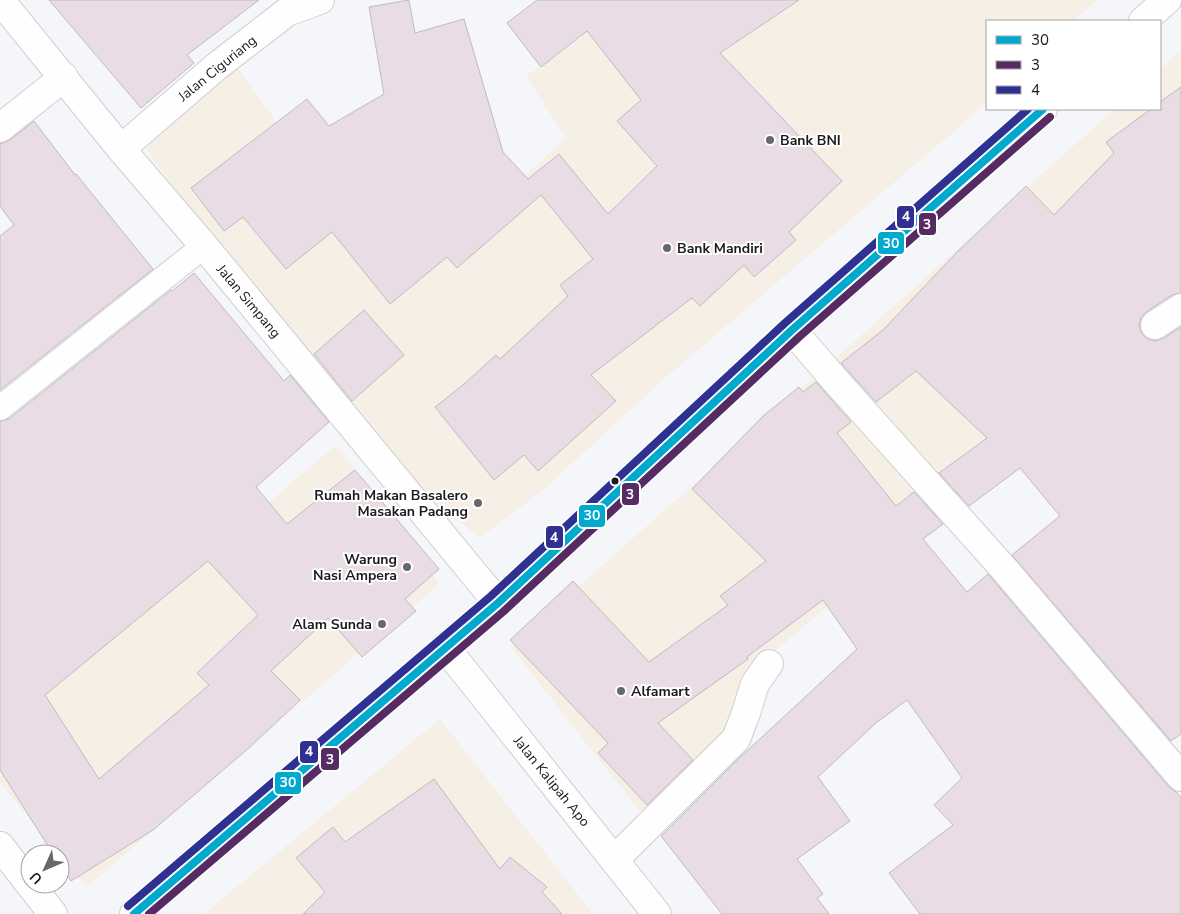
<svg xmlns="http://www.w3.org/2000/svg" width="1181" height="914" font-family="'Nunito Sans',sans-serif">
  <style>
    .commercial { fill: #f6efe5 }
    .building { fill: #eadce4; stroke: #bcbcbe; fill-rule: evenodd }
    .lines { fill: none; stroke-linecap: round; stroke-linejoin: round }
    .lane-casing { stroke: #cecfd1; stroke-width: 26 }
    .street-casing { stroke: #cecfd1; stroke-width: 30 }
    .secondary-casing { stroke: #cecfd1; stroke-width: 30 }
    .primary-casing { stroke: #cecfd1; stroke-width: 30 }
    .lane { stroke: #fefefe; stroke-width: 24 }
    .street { stroke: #fefefe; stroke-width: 28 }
    .secondary { stroke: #fefefe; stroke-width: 28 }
    .primary { stroke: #fefefe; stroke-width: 28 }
    .bus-1-casing { stroke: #fff; stroke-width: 11 }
    .bus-2-casing { stroke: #fff; stroke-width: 11 }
    .bus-3-casing { stroke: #fff; stroke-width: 11 }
    .bus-1 { stroke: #00a9ce; stroke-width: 8 }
    .bus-2 { stroke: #562b63; stroke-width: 8 }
    .bus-3 { stroke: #2e3192; stroke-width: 8 }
    .poi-dot { fill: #67686a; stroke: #fff; stroke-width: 2 }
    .bus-dot { fill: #1b1b1d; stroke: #fff; stroke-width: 2 }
    .labels { text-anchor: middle; stroke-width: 4; stroke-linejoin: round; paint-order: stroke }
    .street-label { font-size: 14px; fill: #1b1b1d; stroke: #fff }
    .poi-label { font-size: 14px; font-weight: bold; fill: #1b1b1d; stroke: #fff; text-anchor: start }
    .line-badge { stroke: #fff; stroke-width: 2 }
    .badge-label { font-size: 14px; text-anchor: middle; font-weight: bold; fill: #fff }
  </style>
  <rect width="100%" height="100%" fill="#f5f6f9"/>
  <g class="commercial">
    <polygon points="551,0 1097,0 1074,21 987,21 987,101 966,121 664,379 544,489 480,538 436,503 375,436 190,210 146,149 162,129 237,67 399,293 566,138 526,76 582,38"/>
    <polygon points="1181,50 1181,296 1060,406 761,663 748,715 640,812 511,647 1115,109 1160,109 1160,69"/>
    <polygon points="336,445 439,584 87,887 0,783 0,732"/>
    <polygon points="440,719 593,914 204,914"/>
  </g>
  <g class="building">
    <polygon points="49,0 259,0 187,55 194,63 141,108"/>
    <polygon points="409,0 415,33 464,19 503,152 528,179 559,154 608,214 657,166 617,121 641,100 587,31 541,67 507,23 537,0 799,0 720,53 842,181 789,232 796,240 754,277 744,265 700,306 692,298 591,375 616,401 538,471 524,455 494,480 435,407 463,385 496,355 500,359 568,296 560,285 593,259 541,195 457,268 447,257 390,304 332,232 286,269 243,217 224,231 191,188 307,99 329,126 384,94 369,7"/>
    <polygon points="1181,87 1181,293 1172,295 1146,312 1141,318 1139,325 1142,334 1148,339 1155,341 1164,338 1181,327 1181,734 1171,741 1012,555 1060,516 1020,468 969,506 939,473 987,438 916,371 876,402 841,363 883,330 958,251 1026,186 1054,215 1114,153 1106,142 1151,109 1160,109 1160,102"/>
    <polygon points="34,121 75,175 76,174 153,269 0,390 0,236 14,225 0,206 0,143 3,143 10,140"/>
    <path d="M194,273L284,381L290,375L329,422L256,487L287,524L355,470L439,569L405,599L416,611L362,657L328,618L271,671L300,700L250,747L153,830L71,881L60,865V854H53L0,770V421L9,419L171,290L172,291ZM208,561L258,615L197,673L209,685L99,779L45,695Z"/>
    <polygon points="364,310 404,355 352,401 314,354"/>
    <polygon points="816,382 851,422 837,433 896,506 914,492 943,524 923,539 967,592 988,574 1169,787 1176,792 1181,797 1181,914 920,914 889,873 953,825 934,805 962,778 907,700 876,723 818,777 850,821 797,859 823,894 817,898 829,914 722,914 661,836 735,762 857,649 823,600 747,657 748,659 658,723 693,760 647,805 598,753 608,743 510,640 573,581 649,662 728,605 720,596 766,561 692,489 763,416 799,387 803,392"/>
    <polygon points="434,779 500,869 510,857 547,887 542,892 562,914 303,914 325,892 296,858 333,827 345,842"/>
  </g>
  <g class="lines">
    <g class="lane-casing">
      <polyline id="lane" points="0,408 204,246"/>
    </g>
    <g class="street-casing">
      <g id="street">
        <polyline points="0,0 121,149 204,246 498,603"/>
        <polyline points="0,128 64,77"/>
        <polyline points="121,149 217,66 287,12 320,0"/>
        <polyline points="1155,325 1181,308"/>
        <polyline points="792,330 835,380 1005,570 1181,777"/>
        <polyline points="614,860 736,739 746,713 755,684 769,664"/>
      </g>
    </g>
    <g class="secondary-casing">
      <g id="secondary">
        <polyline points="445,647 657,914"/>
        <polyline points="0,846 53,914"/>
      </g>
    </g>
    <g class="primary-casing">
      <g id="primary">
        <polyline points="1143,21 1167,0"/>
        <polyline points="134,914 498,603 792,330 1043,109"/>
      </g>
    </g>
    <use href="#lane" class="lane"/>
    <use href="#street" class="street"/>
    <use href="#secondary" class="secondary"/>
    <use href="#primary" class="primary"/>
    <g class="bus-1-casing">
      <polyline id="bus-1" points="134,914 498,603 792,330 1043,109"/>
    </g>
    <g class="bus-2-casing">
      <polyline id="bus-2" points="149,914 504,611 799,337 1050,117"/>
    </g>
    <g class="bus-3-casing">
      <polyline id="bus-3" points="128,906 491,596 785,323 1028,109"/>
    </g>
    <use href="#bus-1" class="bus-1"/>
    <use href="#bus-2" class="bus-2"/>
    <use href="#bus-3" class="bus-3"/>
  </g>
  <g class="poi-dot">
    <circle cx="770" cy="140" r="5"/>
    <circle cx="667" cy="248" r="5"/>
    <circle cx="478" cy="503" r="5"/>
    <circle cx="407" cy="567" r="5"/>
    <circle cx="382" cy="624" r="5"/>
    <circle cx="621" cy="691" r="5"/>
  </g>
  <circle class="bus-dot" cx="615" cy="481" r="4.5"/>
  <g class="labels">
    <g class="street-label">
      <text transform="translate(217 68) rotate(-39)" y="5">Jalan Ciguriang</text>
      <text transform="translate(249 301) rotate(50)" y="5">Jalan Simpang</text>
      <text transform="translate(552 781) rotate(51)" y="5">Jalan Kalipah Apo</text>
    </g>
    <g class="poi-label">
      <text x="780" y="145">Bank BNI</text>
      <text x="677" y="253">Bank Mandiri</text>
      <text x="468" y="500" text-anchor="end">Rumah Makan Basalero<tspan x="468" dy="16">Masakan Padang</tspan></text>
      <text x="397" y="564" text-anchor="end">Warung<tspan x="397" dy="16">Nasi Ampera</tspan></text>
      <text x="372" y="629" text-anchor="end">Alam Sunda</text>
      <text x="631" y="696">Alfamart</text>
    </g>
  </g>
  <g class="line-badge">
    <rect x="896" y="205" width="19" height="24" rx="5" fill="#2e3192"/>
    <rect x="918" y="212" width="19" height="24" rx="5" fill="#562b63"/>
    <rect x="877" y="231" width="28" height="24" rx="5" fill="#00a9ce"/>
    <rect x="621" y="482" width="19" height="24" rx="5" fill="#562b63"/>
    <rect x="578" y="504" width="28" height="24" rx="5" fill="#00a9ce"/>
    <rect x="545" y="525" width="19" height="24" rx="5" fill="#2e3192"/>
    <rect x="299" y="740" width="20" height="24" rx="5" fill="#2e3192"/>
    <rect x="320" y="747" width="20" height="24" rx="5" fill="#562b63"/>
    <rect x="274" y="771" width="28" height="24" rx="5" fill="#00a9ce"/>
  </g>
  <g class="badge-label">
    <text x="906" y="221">4</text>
    <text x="927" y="229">3</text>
    <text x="891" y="248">30</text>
    <text x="630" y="499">3</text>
    <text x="592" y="520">30</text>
    <text x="554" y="542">4</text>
    <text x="309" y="756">4</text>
    <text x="330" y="764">3</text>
    <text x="288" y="787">30</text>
  </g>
  <rect x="986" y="20" width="175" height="90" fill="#ffffff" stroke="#a4a4a5"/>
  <rect x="996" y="36" width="25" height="8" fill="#00a9ce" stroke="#a4a4a5"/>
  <text x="1031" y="45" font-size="15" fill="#1b1b1d">30</text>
  <rect x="996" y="61" width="25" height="8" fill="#562b63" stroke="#a4a4a5"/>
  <text x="1031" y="70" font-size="15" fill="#1b1b1d">3</text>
  <rect x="996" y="86" width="25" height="8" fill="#2e3192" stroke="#a4a4a5"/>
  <text x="1031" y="95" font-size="15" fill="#1b1b1d">4</text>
  <g transform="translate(45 869) rotate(225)"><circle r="24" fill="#ffffff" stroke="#a4a4a5"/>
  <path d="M0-4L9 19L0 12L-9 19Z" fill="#67686a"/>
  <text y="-8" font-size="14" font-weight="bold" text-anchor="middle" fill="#1b1b1d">U</text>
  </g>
</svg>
